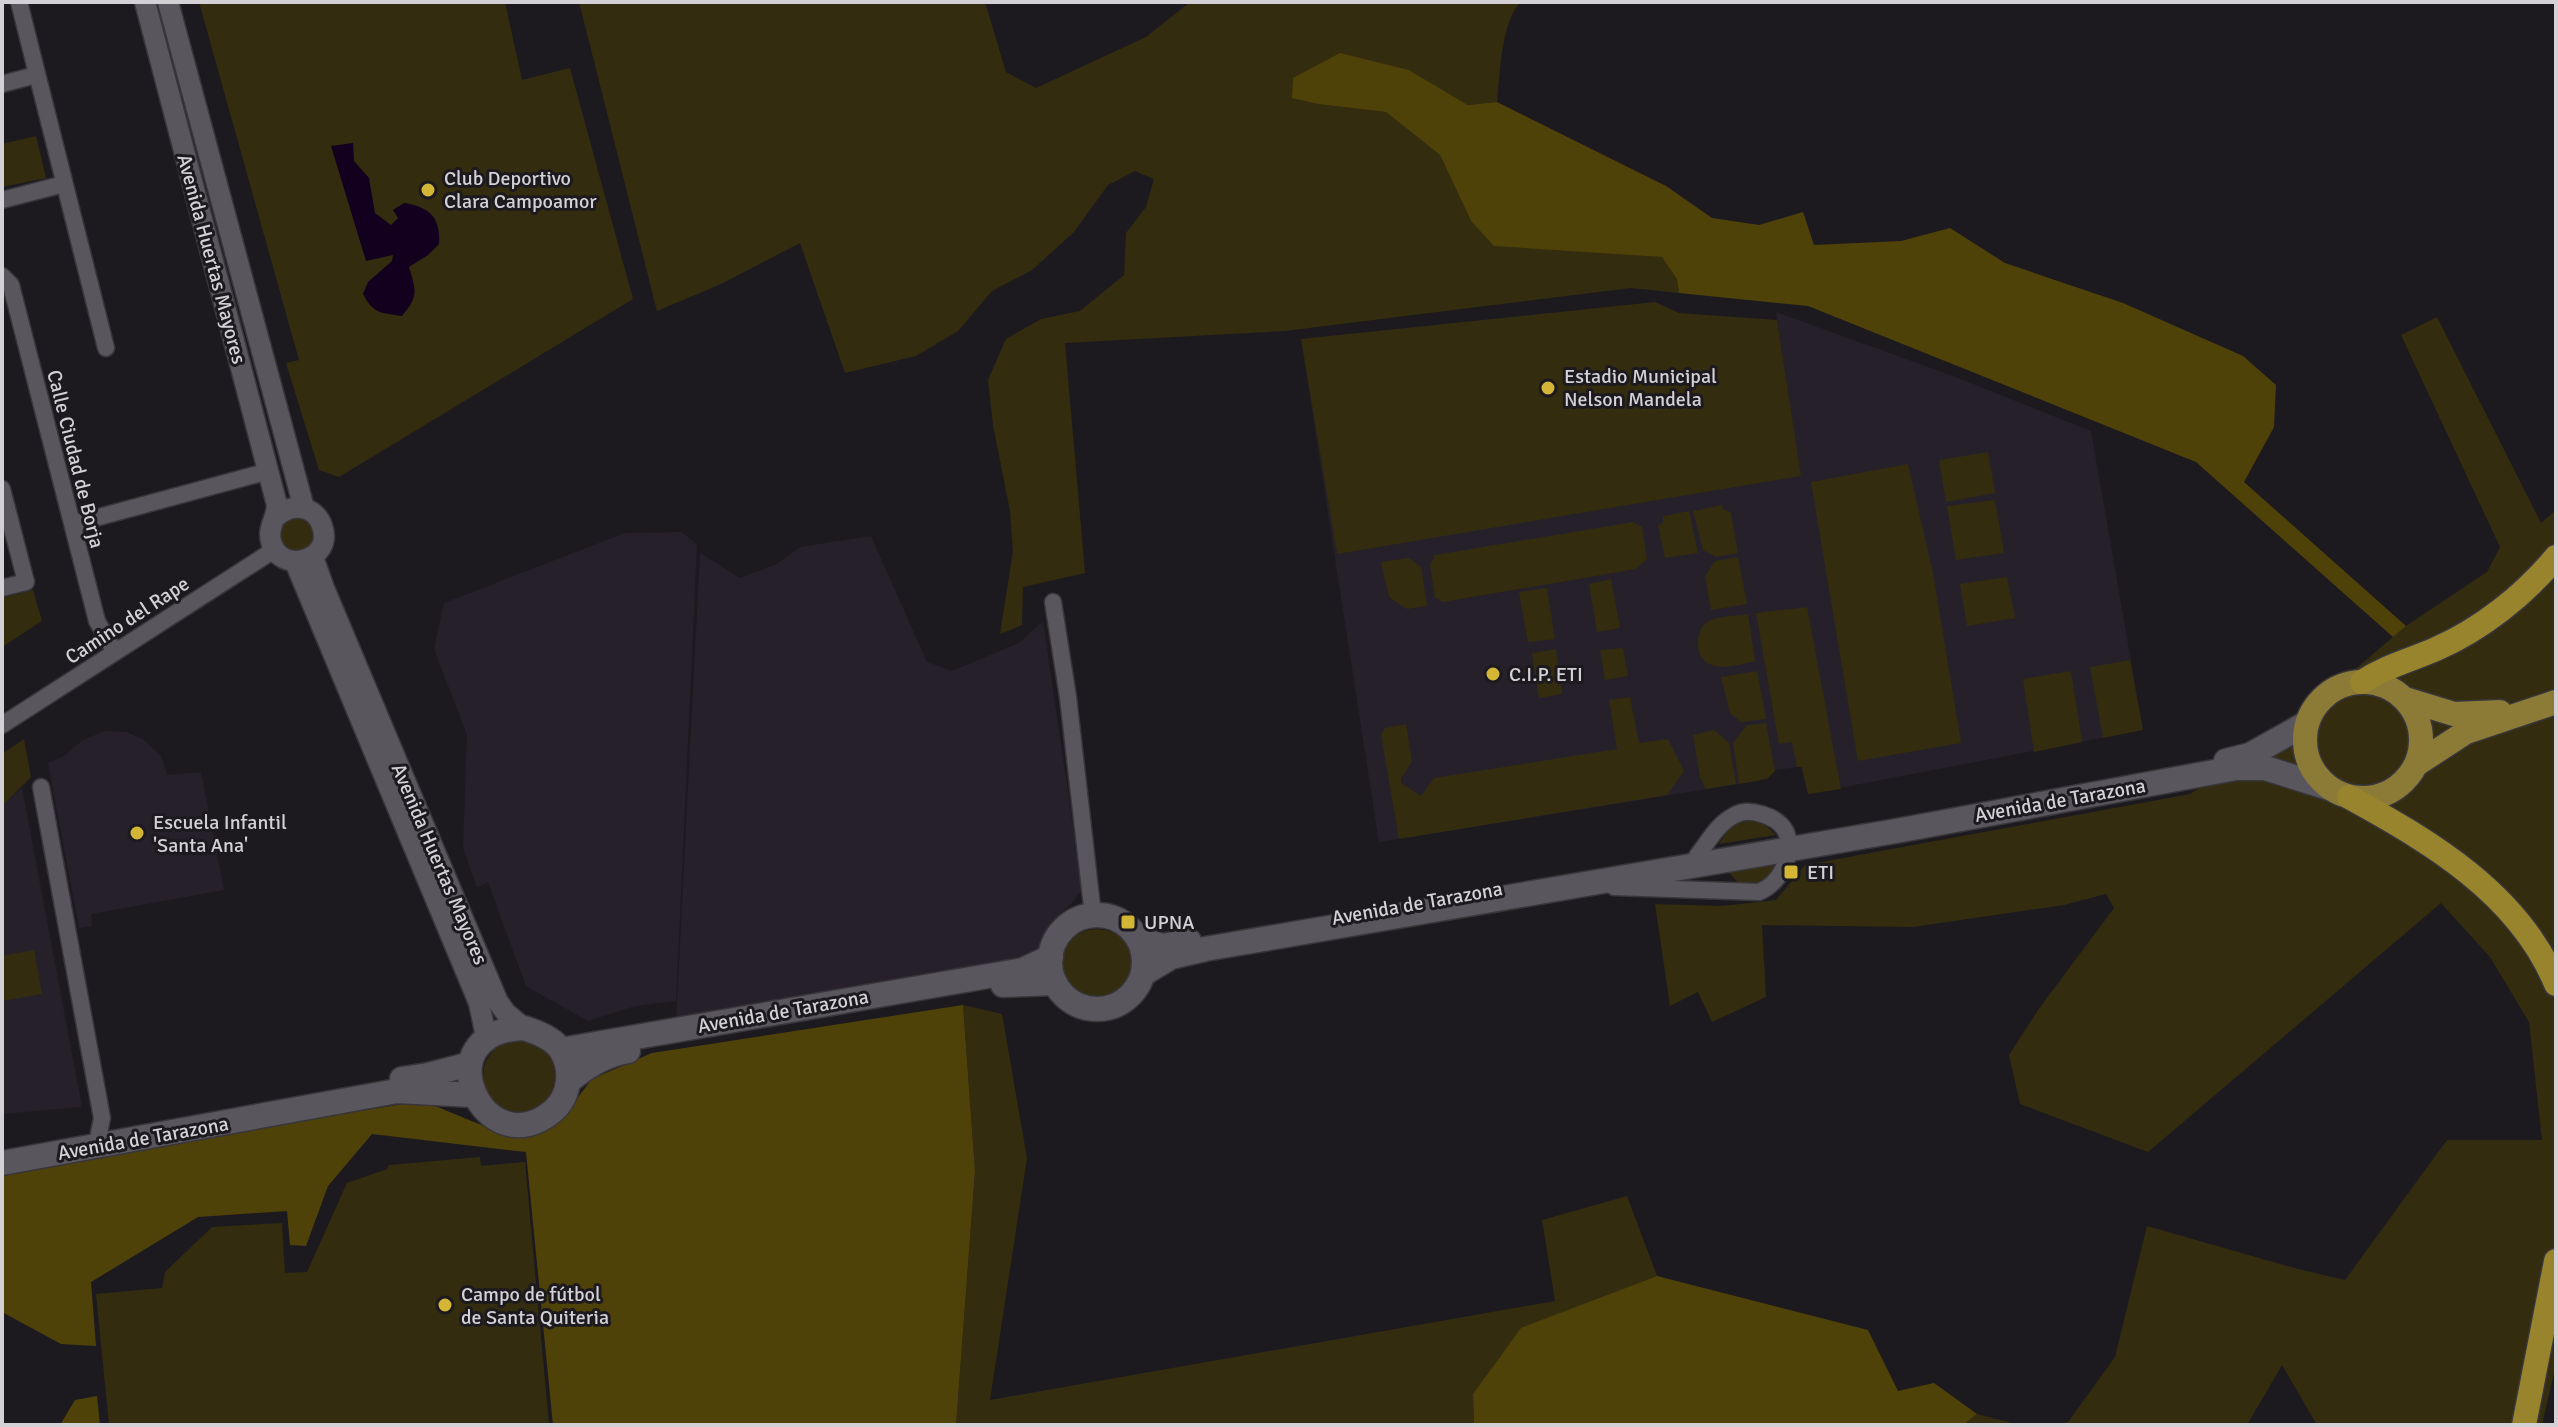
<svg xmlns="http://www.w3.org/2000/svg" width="2558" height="1427" font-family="Signika,sans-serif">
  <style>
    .built { fill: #26202a }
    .green { fill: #332c0f }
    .forest { fill: #4f4209 }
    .water { fill: #13001e }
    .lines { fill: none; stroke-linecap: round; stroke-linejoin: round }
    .minor-casing { stroke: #38363a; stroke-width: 19 }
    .tertiary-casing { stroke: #38363a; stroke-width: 23 }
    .secondary-casing { stroke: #38363a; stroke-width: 27 }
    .trunk-casing { stroke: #38363a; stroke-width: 27 }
    .motorway-casing { stroke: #38363a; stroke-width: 27 }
    .minor { stroke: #5a565d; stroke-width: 16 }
    .tertiary { stroke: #5a565d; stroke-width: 20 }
    .secondary { stroke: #5a565d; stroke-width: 24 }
    .trunk { stroke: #8c7b36; stroke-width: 24 }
    .motorway { stroke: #98842d; stroke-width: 24 }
    .poi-dot { fill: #d3b635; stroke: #1d1a1f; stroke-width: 3 }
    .labels { text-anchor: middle; stroke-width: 6; stroke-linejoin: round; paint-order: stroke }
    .poi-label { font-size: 20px; fill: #d3d1d5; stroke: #1d1a1f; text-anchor: start }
    .street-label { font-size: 20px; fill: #d3d1d5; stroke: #1d1a1f }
  </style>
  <rect width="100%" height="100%" fill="#1d1a1f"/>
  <g class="built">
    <polygon points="1776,312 1953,376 2091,431 2143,730 1808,794 1801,767 1765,771 1757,778 1739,784 1379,842 1301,339 1337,553 1800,476"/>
    <polygon points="681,532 697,544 676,1001 635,1006 588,1021 526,986 488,882 477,888 463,848 467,735 434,649 444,603 625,533"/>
    <polygon points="871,536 927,662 952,671 1019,643 1043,621 1082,889 1072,903 1051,923 1035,955 676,1023 700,553 740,578 775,565 800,547"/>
    <polygon points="105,731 127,732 144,740 161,756 167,775 201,772 224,890 91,914 92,926 79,928 48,763 64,756 83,740"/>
    <polygon points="22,788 82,1107 2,1114 2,806"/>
  </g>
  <g class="green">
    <polygon points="199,2 505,2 522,80 570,68 633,299 339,477 319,470 286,363 299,360"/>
    <path d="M579,2H985L1006,72L1036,88L1146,37L1190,2H1521C1501,20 1500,75 1497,102L1468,105L1409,70L1319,104L1386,112L1440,155L1471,221L1618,253L1663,257L1677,279L1679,293L1631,288L1285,331L1065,343L1085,573L1023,587L1022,625L1000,634L1013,551L1010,511L993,425L988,380L1006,339L1041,319L1080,311L1124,275L1126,233L1146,207L1154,179L1135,171L1108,185L1074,232L1032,270L992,291L958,331L916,356L845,373L800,243L721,284L657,311Z"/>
    <polygon points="36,136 46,178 2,187 2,144"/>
    <polygon points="1655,302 1679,313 1777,320 1801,476 1337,554 1301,339"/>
    <polygon points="2437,317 2541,523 2556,510 2556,1364 2542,1425 2317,1425 2282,1365 2247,1425 2054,1425 2068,1422 2115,1357 2147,1226 2298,1269 2345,1280 2447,1140 2542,1140 2529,1022 2490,957 2441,903 2148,1152 2020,1104 2009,1055 2038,1010 2114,908 2106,894 2064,905 1913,927 1762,925 1766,997 1712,1022 1698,992 1670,1006 1655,904 1722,906 1776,900 1805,865 2190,794 2302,727 2333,688 2406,626 2487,572 2500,547 2401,335"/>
    <polygon points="1988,452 1995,493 1946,502 1939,460"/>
    <polygon points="1908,464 1933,573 1961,743 1858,761 1811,482"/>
    <polygon points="1995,500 2004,553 1956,560 1947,506"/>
    <polygon points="1722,505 1723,509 1731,513 1738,553 1716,557 1703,550 1693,511"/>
    <polygon points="1689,511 1698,553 1665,558 1658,526 1663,522 1663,516"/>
    <circle cx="297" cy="534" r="18"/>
    <polygon points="1633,522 1642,527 1647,559 1636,569 1443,602 1435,597 1430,565 1435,555"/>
    <polygon points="1738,557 1747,604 1711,610 1705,576 1715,561"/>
    <polygon points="1409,558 1421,567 1427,606 1407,609 1389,597 1381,562"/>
    <polygon points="2007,577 2015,618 1967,626 1960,584"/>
    <polygon points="1611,579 1620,628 1597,632 1589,584"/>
    <polygon points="1547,588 1555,639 1528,642 1519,592"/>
    <polygon points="33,590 42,621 2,647 2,598"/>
    <polygon points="1807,607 1841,789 1808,794 1802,767 1797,767 1792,742 1779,744 1756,613"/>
    <path d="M1748,614L1755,661C1742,664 1725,670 1712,665C1693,659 1693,628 1711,620C1722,616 1736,616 1748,614Z"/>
    <polygon points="1623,648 1628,676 1605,680 1600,650"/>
    <polygon points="1556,649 1562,694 1539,698 1532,653"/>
    <polygon points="2130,660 2143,730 2103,738 2090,667"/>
    <polygon points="1757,671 1766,719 1741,722 1730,713 1721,677"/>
    <polygon points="2071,671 2082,742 2034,752 2023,679"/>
    <polygon points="1630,697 1639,743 1668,739 1684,771 1667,795 1399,839 1381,735 1385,728 1406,724 1412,762 1401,778 1401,783 1421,796 1434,778 1617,749 1609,700"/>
    <polygon points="1766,723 1775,771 1767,779 1739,784 1733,743 1747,725"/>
    <polygon points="1714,730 1729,743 1736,784 1706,789 1700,777 1693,735"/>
    <polygon points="24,739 31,777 2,806 2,754"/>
    <polygon points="1745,820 1764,824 1776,835 1719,844 1730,827"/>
    <polygon points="1775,860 1776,868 1762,885 1741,886 1728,871"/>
    <circle cx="1097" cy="965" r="36"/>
    <polygon points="34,950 42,994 2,1001 2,956"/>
    <polygon points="963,1005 1002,1014 1027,1158 990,1400 1555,1301 1542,1220 1627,1196 1657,1276 1521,1329 1473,1394 1474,1425 956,1425 975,1171"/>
    <circle cx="519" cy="1076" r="36"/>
    <polygon points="480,1157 481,1166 525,1162 549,1425 109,1425 96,1294 162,1288 165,1272 212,1227 282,1223 285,1273 307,1272 347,1183 387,1169 389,1165"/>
    <polygon points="1977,1414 2020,1425 1963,1425"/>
  </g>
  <g class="forest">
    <polygon points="1340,53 1409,70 1468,105 1497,102 1666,186 1712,218 1759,225 1803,212 1814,245 1901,241 1950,228 2005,263 2123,303 2243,356 2276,385 2274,427 2244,482 2406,626 2393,637 2196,462 1808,306 1679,293 1677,279 1662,257 1494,246 1471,221 1440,155 1386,112 1318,104 1292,98 1293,78"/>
    <polygon points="963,1005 975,1171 956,1425 553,1425 526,1152 372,1134 328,1186 306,1246 290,1245 287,1211 198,1217 91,1282 96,1346 61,1344 2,1312 2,1173 169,1141 423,1101 508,1136 539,1134 568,1110 592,1079 652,1053"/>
    <polygon points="1657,1276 1868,1330 1898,1391 1934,1383 1977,1414 1963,1425 1474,1425 1473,1394 1521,1328"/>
    <polygon points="97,1396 100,1425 60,1425 75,1400"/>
  </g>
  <path class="water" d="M353,143L354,161L369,178L375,213L391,225L398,218L393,210L404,203C430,207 441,218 439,244L428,255L409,267C416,290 419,296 402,316C382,313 373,314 363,294L368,282L392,261L393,255L366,261L331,146Z"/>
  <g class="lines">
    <g class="minor-casing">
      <g id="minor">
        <polyline points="19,2 106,348"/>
        <polyline points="2,84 36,75"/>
        <polyline points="2,200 64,184"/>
        <polyline points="2,276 11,285 97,621 115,652"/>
        <polyline points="2,489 26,582 2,588"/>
        <polyline points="73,524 269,471"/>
        <polyline points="1053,602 1068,697 1093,915"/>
        <polyline points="2,725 274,550"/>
        <polyline points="41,787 102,1118 99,1133"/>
        <path d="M1614,887L1759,892C1780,884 1797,852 1785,830C1777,816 1749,807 1735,815C1718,823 1708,842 1697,856"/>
      </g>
    </g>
    <g class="tertiary-casing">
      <g id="tertiary">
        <path d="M145,2L277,505C277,518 267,528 271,541C279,576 335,561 322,526C320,519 314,512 306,509C295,506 285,509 277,516"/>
        <polyline points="168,2 304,508"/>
        <polyline points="313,557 324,588 498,1002 506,1013 524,1028"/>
        <polyline points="295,562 479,1003 487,1041"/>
      </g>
    </g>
    <g class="secondary-casing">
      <g id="secondary">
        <polyline points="2226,761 2250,755 2307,723"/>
        <circle cx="1097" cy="962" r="47"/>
        <polyline points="1138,939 1163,946 1189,941"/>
        <polyline points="1143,974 1171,957 1205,949 1896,831 2236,768 2265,768 2329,788"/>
        <polyline points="1003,985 1055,983"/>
        <path d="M524,1028C537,1032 553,1038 561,1050C573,1070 570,1096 553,1111C484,1169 421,1031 524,1028Z"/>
        <polyline points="561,1050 1023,970 1051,957"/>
        <polyline points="402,1079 428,1075 470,1064"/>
        <path d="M570,1080C588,1066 605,1055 628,1051"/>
        <polyline points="2,1163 397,1091 473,1095"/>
      </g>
    </g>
    <g class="trunk-casing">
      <g id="trunk">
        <circle cx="2363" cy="740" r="58"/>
        <polyline points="2405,699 2454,714 2500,712"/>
        <polyline points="2417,764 2466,732 2556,702"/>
      </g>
    </g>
    <g class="motorway-casing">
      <g id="motorway">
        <path d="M2362,682C2386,666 2411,660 2436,649C2482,629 2524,595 2556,557"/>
        <path d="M2349,797C2431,842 2519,894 2556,984"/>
        <polyline points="2524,1425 2556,1261"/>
      </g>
    </g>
    <use href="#minor" class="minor"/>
    <use href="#tertiary" class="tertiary"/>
    <use href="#secondary" class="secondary"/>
    <use href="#trunk" class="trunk"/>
    <use href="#motorway" class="motorway"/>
  </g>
  <g class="poi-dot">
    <circle cx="428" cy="190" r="8"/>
    <circle cx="1548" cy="388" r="8"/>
    <circle cx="1493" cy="674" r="8"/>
    <circle cx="137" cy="833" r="8"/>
    <rect x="1783" y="864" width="16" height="16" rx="4"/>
    <rect x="1120" y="914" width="16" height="16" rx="4"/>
    <circle cx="445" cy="1305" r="8"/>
  </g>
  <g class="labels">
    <g class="poi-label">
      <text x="444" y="185">Club Deportivo<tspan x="444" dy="23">Clara Campoamor</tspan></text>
      <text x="1564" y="383">Estadio Municipal<tspan x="1564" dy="23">Nelson Mandela</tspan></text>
      <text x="1509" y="681">C.I.P. ETI</text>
      <text x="153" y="829">Escuela Infantil<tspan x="153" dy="23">'Santa Ana'</tspan></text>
      <text x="1807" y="879">ETI</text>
      <text x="1144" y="929">UPNA</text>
      <text x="461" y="1301">Campo de fútbol<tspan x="461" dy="23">de Santa Quiteria</tspan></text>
    </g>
    <g class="street-label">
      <text transform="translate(212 259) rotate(75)" y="7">Avenida Huertas Mayores</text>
      <text transform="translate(76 459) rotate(76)" y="7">Calle Ciudad de Borja</text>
      <text transform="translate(127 620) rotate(-33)" y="7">Camino del Rape</text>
      <text transform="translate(2060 800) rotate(-10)" y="7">Avenida de Tarazona</text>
      <text transform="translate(440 864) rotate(67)" y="7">Avenida Huertas Mayores</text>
      <text transform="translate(1417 903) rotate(-10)" y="7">Avenida de Tarazona</text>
      <text transform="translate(783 1011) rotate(-10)" y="7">Avenida de Tarazona</text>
      <text transform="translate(143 1138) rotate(-10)" y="7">Avenida de Tarazona</text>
    </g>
  </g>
  <rect width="2558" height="1427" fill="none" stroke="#d3d1d5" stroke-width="8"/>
</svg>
